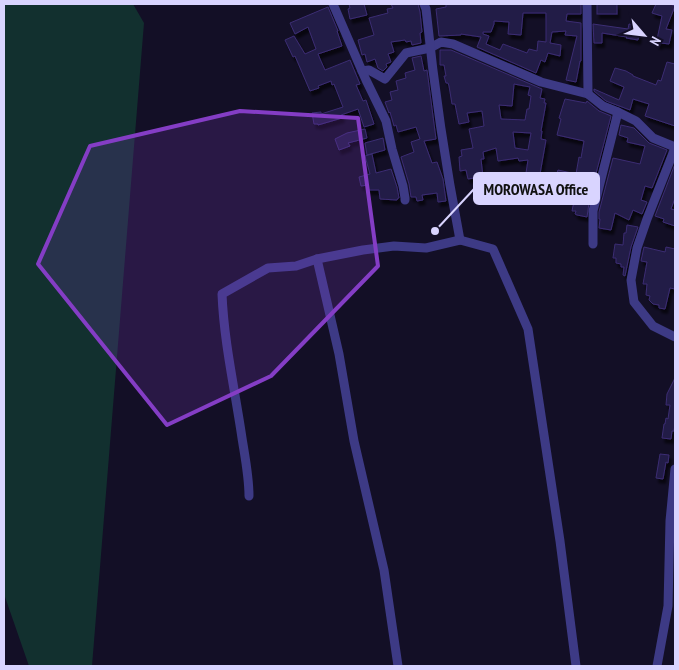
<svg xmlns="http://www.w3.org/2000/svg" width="679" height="670" font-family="'PT Sans Narrow',sans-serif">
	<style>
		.green { fill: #12302f }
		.building { fill: #241b47; stroke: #3b2d73; fill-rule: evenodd; filter: url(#shadow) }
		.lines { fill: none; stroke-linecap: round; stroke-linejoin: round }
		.minor { stroke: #3d3a85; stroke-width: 9 }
		.marked { fill: #843dc5; fill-opacity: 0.2; stroke: #843dc5; stroke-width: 4; stroke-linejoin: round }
		.leader { fill: none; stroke: #d9d4ff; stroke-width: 2 }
		.callout-dot { fill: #d9d4ff; stroke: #130f26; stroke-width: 2 }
		.callout { fill: #d9d4ff; stroke: #d9d4ff; stroke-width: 2 }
		.callout-label { font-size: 16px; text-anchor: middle; font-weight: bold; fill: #111 }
	</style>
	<defs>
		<filter id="shadow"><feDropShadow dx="2.5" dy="4.5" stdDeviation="1" flood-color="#0009"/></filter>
	</defs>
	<rect width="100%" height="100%" fill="#130f26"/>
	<!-- green -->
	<path class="green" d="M 4,4 L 133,4 L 144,23 L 92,666 L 29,666 L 4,594 Z"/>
	<!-- building -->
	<g class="building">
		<path d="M 349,4 L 364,4 L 367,15 L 350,19 L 348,9 L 350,8 Z"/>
		<path d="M 391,4 L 418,4 L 420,12 L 422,32 L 420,33 L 421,43 L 412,45 L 411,41 L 406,42 L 405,40 L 391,42 L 394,52 L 388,54 L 391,62 L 386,64 L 387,67 L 383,71 L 378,68 L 375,59 L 367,62 L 365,54 L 362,55 L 358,40 L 374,35 L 369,18 L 388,13 L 387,9 L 393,8 Z"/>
		<path d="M 446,4 L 581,4 L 581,14 L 567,14 L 566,21 L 581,23 L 581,61 L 580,61 L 576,82 L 566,80 L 577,36 L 565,35 L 566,31 L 552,32 L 550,43 L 561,45 L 560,56 L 548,53 L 545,62 L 541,60 L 536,73 L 477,47 L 481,37 L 461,34 L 461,35 L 439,36 L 436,9 L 446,7 ZM 523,13 L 546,13 L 546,42 L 538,41 L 537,51 L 529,49 L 527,53 L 503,44 L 500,50 L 486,44 L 489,36 L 483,34 L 483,32 L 491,32 L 494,24 L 494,21 L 509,22 L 508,34 L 521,35 Z"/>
		<rect x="597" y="4" width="20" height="10"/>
		<path d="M 656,4 L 670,4 L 675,6 L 666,29 L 672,30 L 669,44 L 661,43 L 660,45 L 656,44 L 662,16 L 652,13 Z"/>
		<path d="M 328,7 L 338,31 L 337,31 L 342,46 L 318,54 L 320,59 L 325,70 L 350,60 L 360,84 L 356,85 L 363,101 L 366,100 L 374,124 L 364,127 L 358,109 L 341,115 L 342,118 L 318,125 L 318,124 L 314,124 L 312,113 L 321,112 L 321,114 L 343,107 L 334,84 L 332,85 L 331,81 L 318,86 L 319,88 L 310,91 L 295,56 L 293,57 L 285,40 L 294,36 L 305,54 L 316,49 L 308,27 L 295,34 L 290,23 Z"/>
		<path d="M 593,24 L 628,29 L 629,24 L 640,26 L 638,40 L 626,38 L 627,37 L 602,33 L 602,43 L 594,43 Z"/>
		<path d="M 440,50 L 451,50 L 542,89 L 540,98 L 545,99 L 544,103 L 546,103 L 541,131 L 542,131 L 541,139 L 546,140 L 540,174 L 526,173 L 528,160 L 519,161 L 518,158 L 498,161 L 496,148 L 483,152 L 484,159 L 481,159 L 483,177 L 497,176 L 498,187 L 475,191 L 474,178 L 468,179 L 466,170 L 460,171 L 459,157 L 462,156 L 461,150 L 473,148 L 469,129 L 484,126 L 482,111 L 467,113 L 469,122 L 459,124 L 455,104 L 452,104 L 449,86 L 448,83 L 446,83 L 444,76 L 446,76 L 444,65 L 440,65 ZM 514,84 L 530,87 L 528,95 L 531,96 L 529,109 L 527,109 L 525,120 L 501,119 L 499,105 L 512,106 ZM 513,132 L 531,133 L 528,150 L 515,148 Z"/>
		<path d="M 421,56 L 424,71 L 427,70 L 436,139 L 424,141 L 432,163 L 437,162 L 443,179 L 446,201 L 438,202 L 437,193 L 422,195 L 423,200 L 417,201 L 416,197 L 411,197 L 409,184 L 401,157 L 414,152 L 411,142 L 420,139 L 416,127 L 398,132 L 396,125 L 394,126 L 390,112 L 389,113 L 385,102 L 392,100 L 390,92 L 398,90 L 396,81 L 406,78 L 405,73 L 415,70 L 412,58 Z"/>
		<path d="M 667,62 L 675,64 L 675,126 L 645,116 L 649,104 L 633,99 L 630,110 L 606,101 L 594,91 L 594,89 L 619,100 L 624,87 L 610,81 L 615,68 L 626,71 L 633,75 L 633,76 L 656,85 L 658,80 L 661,81 Z"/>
		<path d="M 565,99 L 586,103 L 587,101 L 599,111 L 611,116 L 593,185 L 572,181 L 571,186 L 567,185 L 564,194 L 551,190 L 554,177 L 556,177 L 558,170 L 576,174 L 579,157 L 581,158 L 584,141 L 557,135 L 561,119 L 559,118 Z"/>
		<path d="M 621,125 L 634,128 L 649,143 L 667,150 L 652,188 L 645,186 L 641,200 L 647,202 L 642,214 L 633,210 L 629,220 L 615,213 L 611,230 L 599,228 L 600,219 L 599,219 L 599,212 L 613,158 L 640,164 L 645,146 L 627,142 L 628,138 L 619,135 Z"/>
		<path d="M 365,129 L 367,138 L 348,143 L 350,146 L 339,150 L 335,139 L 347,133 Z"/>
		<path d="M 383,138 L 385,150 L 367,155 L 365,143 Z"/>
		<path d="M 372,154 L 376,173 L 391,169 L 397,187 L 399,198 L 398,198 L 397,200 L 380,199 L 379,190 L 368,190 L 368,185 L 361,186 L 359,177 L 370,174 L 365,156 Z"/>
		<path d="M 675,164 L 675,198 L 671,209 L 675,210 L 675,226 L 663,222 L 664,219 L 655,216 Z"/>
		<path d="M 574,201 L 589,203 L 587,217 L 577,215 L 575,214 L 576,211 L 572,211 Z"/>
		<path d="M 627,225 L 638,227 L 631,247 L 625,276 L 623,275 L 624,267 L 621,267 L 621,264 L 616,263 L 616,258 L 613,258 L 615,244 L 623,245 L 624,233 L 626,233 Z"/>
		<path d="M 644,247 L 665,252 L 666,247 L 675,249 L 675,289 L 670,288 L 665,309 L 659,308 L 659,305 L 653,304 L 649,300 L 650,296 L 646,295 L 647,284 L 643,284 L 647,262 L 641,261 Z"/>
		<path d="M 675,378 L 675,424 L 674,431 L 672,431 L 671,439 L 662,438 L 664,424 L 665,424 L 666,418 L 668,419 L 670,405 L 666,405 L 667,394 Z"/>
		<path d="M 660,454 L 669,455 L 668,463 L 666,462 L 663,479 L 656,478 Z"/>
	</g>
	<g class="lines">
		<!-- minor -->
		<g class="minor">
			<path d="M 333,4 L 362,71 L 369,70 L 385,79 L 406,53 L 430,48 L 441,42 L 453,44 L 541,82 L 588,94 L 603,106 L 618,112 L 636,121 L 653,138 L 675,147"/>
			<path d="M 587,4 L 588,94"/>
			<path d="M 362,71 L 366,80 L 386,121 L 392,149 L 403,186 L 405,198 L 405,200"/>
			<path d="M 675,148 L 647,219 L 637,248 L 631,280 L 634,302 L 653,326 L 675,337"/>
			<path d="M 460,240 L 493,249 L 528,329 L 560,541 L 576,666"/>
			<path d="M 593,244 L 593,211 L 618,112"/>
			<path d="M 317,259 L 339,354 L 354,441 L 384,570 L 398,666"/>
			<path d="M 249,496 C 249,477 245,457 242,438 C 235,390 224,343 222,294 L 268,268 L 296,266 L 317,259 L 363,250 L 394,246 L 426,248 L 460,240 C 445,163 434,87 426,9 L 424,4"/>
			<path d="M 657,666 L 668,606 L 670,521 L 675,469"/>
		</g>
	</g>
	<!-- marked area -->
	<path class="marked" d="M 240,111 L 358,118 L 378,266 L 271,376 L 167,425 L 38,264 L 90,146 Z"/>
	<!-- callouts -->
	<path class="leader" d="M435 231L474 189"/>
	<circle class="callout-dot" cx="435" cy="231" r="5"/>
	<rect class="callout" x="474" y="173" width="125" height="31" rx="5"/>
	<g class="callout-label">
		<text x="536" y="195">MOROWASA Office</text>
	</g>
	<!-- border -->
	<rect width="679" height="670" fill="none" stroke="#d9d4ff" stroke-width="10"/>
	<!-- north arrow -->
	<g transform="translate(644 35) rotate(118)" stroke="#130f26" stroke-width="4" paint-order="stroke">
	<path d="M0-4L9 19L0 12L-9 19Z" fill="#d9d4ff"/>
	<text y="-8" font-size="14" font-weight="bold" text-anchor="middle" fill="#d9d4ff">N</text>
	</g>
</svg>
